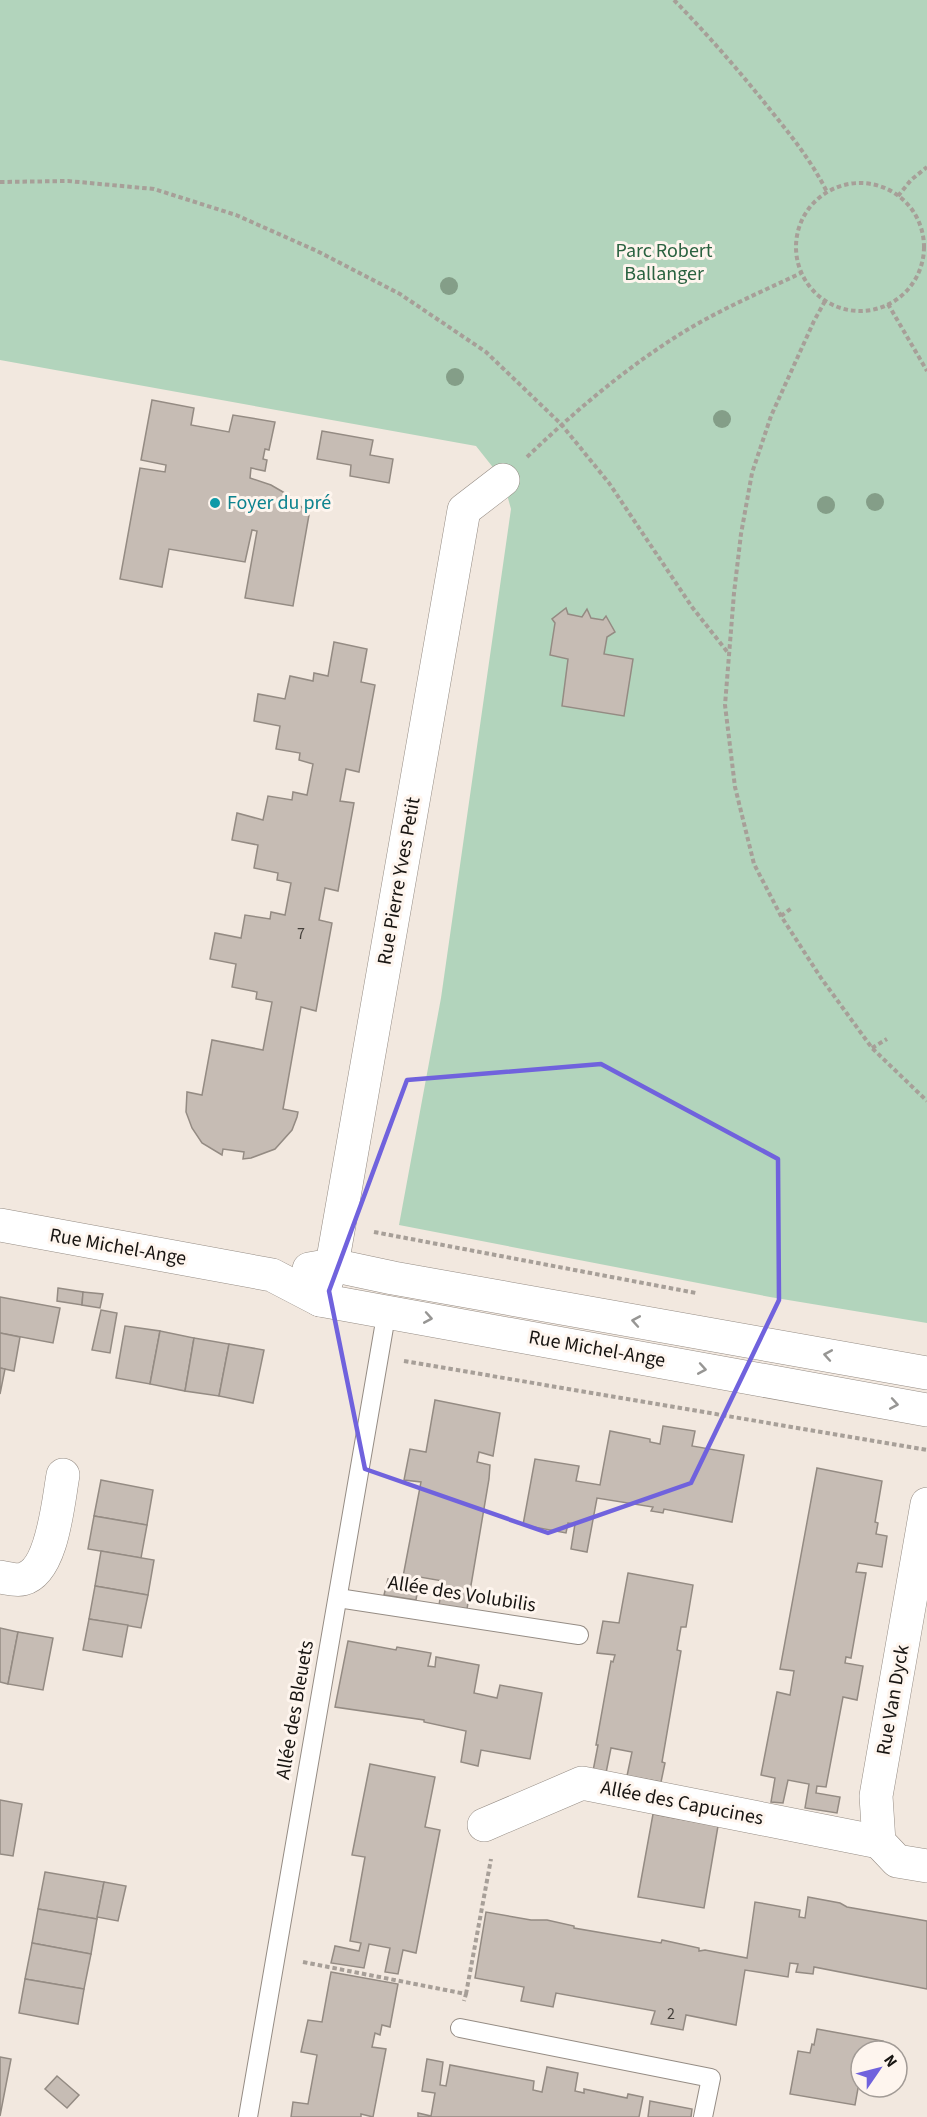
<svg xmlns="http://www.w3.org/2000/svg" width="927" height="2117" font-family="'Source Sans 3',sans-serif">
	<style>
		.green { fill: #b2d4bc }
		.building { fill: #c6bcb4; stroke: #948b83; stroke-width: 1.5 }
		.lines { fill: none; stroke-linecap: round; stroke-linejoin: round }
		.lane-casing { stroke: #958c84; stroke-width: 20 }
		.street-casing { stroke: #958c84; stroke-width: 34 }
		.path { stroke: #a79f98; stroke-width: 4; stroke-dasharray: 4.5 3; stroke-linecap: butt }
		.lane { stroke: #fff; stroke-width: 18 }
		.street { stroke: #fff; stroke-width: 33 }
		.tree { fill: #849e88 }
		.oneway { stroke: #979694 }
		.marked { fill: none; stroke: #7062dd; stroke-width: 4.5; stroke-linejoin: round }
		.culture-dot { fill: #0f9aa8; stroke: #fef5ee; stroke-width: 2 }
		.labels { text-anchor: middle; dominant-baseline: central; stroke-width: 6; stroke-linejoin: round; paint-order: stroke }
		.number-label { font-size: 16px; fill: #443f3a }
		.park-label { font-size: 20px; fill: #2a6240; stroke: #fef5ee }
		.culture-label { font-size: 20px; fill: #0d838f; stroke: #fef5ee; text-anchor: start }
		.street-label { font-size: 20px; fill: #181512; stroke: #fef5ee }
	</style>
	<rect width="100%" height="100%" fill="#f2e8df"/>
	<!-- green -->
	<path class="green" d="M 0,0 L 927,0 L 927,1323 L 770,1297 L 399,1225 L 441,998 L 511,509 L 503,480 L 476,446 L 0,360 Z"/>
	<!-- building -->
	<g class="building">
		<path d="M 152,400 L 194,408 L 191,425 L 229,432 L 233,415 L 275,422 L 269,450 L 265,449 L 263,459 L 267,460 L 265,471 L 251,468 L 250,478 L 271,485 L 283,492 L 295,500 L 309,515 L 293,606 L 245,598 L 257,531 L 252,530 L 245,562 L 169,549 L 162,587 L 120,579 L 140,468 L 165,472 L 166,465 L 141,460 Z"/>
		<path d="M 322,431 L 373,440 L 370,455 L 393,459 L 389,483 L 350,476 L 351,465 L 317,459 Z"/>
		<path d="M 566,608 L 568,614 L 582,617 L 587,609 L 591,618 L 603,620 L 606,616 L 615,632 L 607,637 L 604,654 L 633,659 L 624,716 L 562,706 L 568,659 L 550,655 L 555,623 L 552,619 Z"/>
		<path d="M 334,642 L 367,649 L 361,682 L 375,685 L 359,772 L 346,769 L 340,801 L 354,803 L 338,891 L 325,888 L 319,920 L 332,923 L 316,1011 L 301,1007 L 283,1109 L 298,1112 L 297,1117 L 292,1130 L 275,1149 L 251,1158 L 243,1159 L 244,1152 L 223,1149 L 222,1155 L 202,1143 L 192,1128 L 186,1112 L 187,1092 L 202,1095 L 212,1040 L 263,1050 L 272,1002 L 256,999 L 257,992 L 232,987 L 236,964 L 210,959 L 215,933 L 241,938 L 245,915 L 270,919 L 271,912 L 285,915 L 291,883 L 277,880 L 278,873 L 254,868 L 258,845 L 232,840 L 237,813 L 263,820 L 268,796 L 292,800 L 293,792 L 307,795 L 313,764 L 299,760 L 300,753 L 276,749 L 280,726 L 254,721 L 258,694 L 285,699 L 290,676 L 313,681 L 314,673 L 328,676 Z"/>
		<path d="M 58,1288 L 83,1292 L 82,1305 L 57,1301 Z"/>
		<path d="M 83,1292 L 103,1294 L 100,1308 L 82,1305 Z"/>
		<path d="M 0,1297 L 60,1308 L 53,1343 L 0,1333 Z"/>
		<path d="M 101,1310 L 117,1313 L 110,1353 L 92,1350 Z"/>
		<path d="M 125,1326 L 160,1331 L 150,1384 L 116,1378 Z"/>
		<path d="M 160,1331 L 194,1338 L 185,1391 L 150,1384 Z"/>
		<path d="M 0,1333 L 20,1337 L 14,1371 L 0,1368 Z"/>
		<path d="M 194,1338 L 229,1344 L 219,1396 L 185,1391 Z"/>
		<path d="M 229,1344 L 264,1350 L 253,1403 L 219,1396 Z"/>
		<path d="M 0,1368 L 5,1369 L 0,1394 Z"/>
		<path d="M 435,1400 L 500,1413 L 493,1456 L 479,1452 L 477,1462 L 490,1465 L 489,1479 L 467,1609 L 439,1605 L 443,1581 L 420,1577 L 416,1600 L 384,1595 L 388,1579 L 402,1582 L 421,1482 L 404,1480 L 410,1449 L 426,1452 Z"/>
		<path d="M 663,1426 L 695,1431 L 692,1446 L 744,1455 L 732,1522 L 664,1509 L 663,1513 L 651,1511 L 653,1507 L 597,1498 L 587,1552 L 571,1549 L 575,1524 L 568,1523 L 566,1533 L 523,1525 L 535,1459 L 579,1466 L 576,1481 L 600,1485 L 610,1431 L 650,1439 L 650,1442 L 660,1444 Z"/>
		<path d="M 817,1468 L 882,1481 L 875,1522 L 878,1523 L 876,1534 L 887,1536 L 882,1567 L 858,1563 L 856,1572 L 866,1573 L 851,1658 L 846,1657 L 845,1663 L 863,1666 L 857,1700 L 843,1697 L 826,1787 L 817,1786 L 816,1793 L 840,1797 L 837,1813 L 805,1808 L 809,1784 L 788,1780 L 783,1803 L 771,1802 L 775,1778 L 761,1775 L 777,1692 L 790,1695 L 794,1671 L 780,1669 Z"/>
		<path d="M 101,1480 L 153,1490 L 147,1525 L 94,1516 Z"/>
		<path d="M 94,1516 L 147,1525 L 141,1558 L 88,1549 Z"/>
		<path d="M 101,1551 L 154,1560 L 148,1595 L 95,1586 Z"/>
		<path d="M 628,1573 L 693,1585 L 686,1627 L 681,1627 L 677,1650 L 681,1651 L 662,1762 L 665,1763 L 661,1782 L 627,1776 L 632,1752 L 611,1748 L 606,1773 L 593,1771 L 598,1745 L 596,1745 L 611,1661 L 613,1662 L 615,1655 L 597,1653 L 603,1621 L 619,1623 Z"/>
		<path d="M 95,1586 L 148,1595 L 141,1628 L 89,1619 Z"/>
		<path d="M 89,1619 L 128,1625 L 122,1657 L 83,1650 Z"/>
		<path d="M 0,1628 L 18,1632 L 8,1684 L 0,1682 Z"/>
		<path d="M 18,1632 L 53,1638 L 43,1690 L 8,1684 Z"/>
		<path d="M 348,1641 L 396,1650 L 397,1647 L 431,1653 L 428,1666 L 435,1667 L 436,1657 L 479,1665 L 474,1693 L 497,1698 L 500,1685 L 542,1693 L 530,1759 L 481,1750 L 478,1766 L 461,1762 L 466,1731 L 424,1722 L 424,1720 L 335,1707 Z"/>
		<path d="M 370,1764 L 435,1777 L 425,1827 L 440,1830 L 416,1953 L 403,1950 L 398,1974 L 385,1972 L 390,1948 L 369,1944 L 364,1968 L 331,1963 L 335,1946 L 359,1951 L 361,1943 L 350,1941 L 365,1857 L 352,1855 Z"/>
		<path d="M 0,1800 L 22,1804 L 13,1856 L 0,1854 Z"/>
		<path d="M 653,1814 L 718,1826 L 704,1908 L 638,1897 Z"/>
		<path d="M 45,1872 L 104,1882 L 97,1919 L 38,1909 Z"/>
		<path d="M 104,1882 L 126,1886 L 118,1921 L 97,1917 Z"/>
		<path d="M 808,1897 L 840,1903 L 847,1907 L 927,1921 L 927,1989 L 814,1967 L 813,1974 L 796,1972 L 798,1964 L 790,1963 L 788,1977 L 745,1970 L 736,2025 L 686,2015 L 683,2030 L 651,2024 L 655,2011 L 556,1993 L 553,2007 L 521,2001 L 524,1987 L 475,1978 L 486,1912 L 531,1920 L 547,1920 L 574,1926 L 574,1928 L 661,1943 L 662,1940 L 699,1948 L 699,1951 L 705,1950 L 747,1958 L 755,1902 L 800,1910 L 799,1917 L 805,1918 Z"/>
		<path d="M 38,1909 L 97,1919 L 91,1954 L 32,1943 Z"/>
		<path d="M 32,1943 L 91,1954 L 84,1989 L 25,1979 Z"/>
		<path d="M 331,1972 L 398,1984 L 390,2027 L 382,2025 L 380,2035 L 375,2033 L 372,2047 L 386,2049 L 373,2117 L 361,2114 L 361,2117 L 291,2117 L 293,2102 L 308,2104 L 317,2055 L 301,2052 L 308,2020 L 322,2022 Z"/>
		<path d="M 25,1979 L 84,1989 L 78,2024 L 19,2013 Z"/>
		<path d="M 817,2029 L 883,2041 L 881,2051 L 861,2051 L 861,2072 L 855,2105 L 790,2094 L 798,2051 L 810,2053 L 812,2044 L 814,2045 Z"/>
		<path d="M 0,2057 L 11,2059 L 0,2116 Z"/>
		<path d="M 427,2059 L 443,2062 L 440,2085 L 446,2086 L 450,2065 L 534,2081 L 533,2090 L 542,2092 L 547,2067 L 578,2073 L 575,2091 L 584,2093 L 584,2089 L 627,2098 L 628,2094 L 643,2097 L 639,2117 L 418,2117 L 418,2113 L 431,2116 L 435,2093 L 422,2091 Z"/>
		<path d="M 57,2076 L 79,2095 L 67,2108 L 45,2089 Z"/>
		<path d="M 650,2101 L 692,2109 L 691,2117 L 648,2117 Z"/>
	</g>
	<g class="lines">
		<defs>
			<g id="lane">
				<path d="M 338,1598 L 579,1635"/>
				<path d="M 460,2028 L 711,2078 L 703,2117"/>
				<path d="M 248,2117 L 387,1310"/>
			</g>
			<g id="street">
				<path d="M 0,1225 L 272,1275 L 320,1300 L 927,1410"/>
				<path d="M 309,1269 L 332,1265 L 393,1278 L 927,1373"/>
				<path d="M 320,1300 L 332,1265 L 464,510 L 503,480"/>
				<path d="M 927,1504 L 876,1796 L 879,1842 L 897,1861 L 927,1866"/>
				<path d="M 0,1577 C 7,1578 16,1581 23,1579 C 53,1571 58,1502 63,1475"/>
				<path d="M 484,1825 L 582,1783 L 879,1842"/>
			</g>
		</defs>
		<!-- lane casing -->
		<use href="#lane" class="lane-casing"/>
		<!-- street casing -->
		<use href="#street" class="street-casing"/>
		<!-- path -->
		<g class="path">
			<path d="M 674,0 C 709,36 741,73 772,112 C 793,138 812,162 827,192"/>
			<path d="M 0,182 L 68,181 L 154,189 L 236,215 L 317,251 L 400,294 L 486,352 L 561,424 L 609,483 L 692,607 L 729,654"/>
			<circle cx="860" cy="247" r="64"/>
			<path d="M 898,196 L 911,180 L 927,167"/>
			<path d="M 825,301 L 814,321 L 771,416 L 752,473 L 741,534 L 734,593 L 725,705 L 735,787 L 754,864 L 781,916 L 821,978 L 872,1048 L 927,1101"/>
			<path d="M 888,304 L 927,371"/>
			<path d="M 527,457 C 573,413 621,372 674,338 C 714,312 759,293 801,273"/>
			<path d="M 781,916 L 793,907"/>
			<path d="M 872,1048 L 887,1039"/>
			<path d="M 374,1232 L 696,1293"/>
			<path d="M 404,1361 L 927,1450"/>
			<path d="M 303,1962 L 466,1994 L 464,2001"/>
			<path d="M 466,1994 L 491,1859"/>
		</g>
		<!-- lane -->
		<use href="#lane" class="lane"/>
		<!-- street -->
		<use href="#street" class="street"/>
	</g>
	<!-- trees -->
	<g class="tree">
		<circle cx="449" cy="286" r="9"/>
		<circle cx="455" cy="377" r="9"/>
		<circle cx="722" cy="419" r="9"/>
		<circle cx="875" cy="502" r="9"/>
		<circle cx="826" cy="505" r="9"/>
	</g>
	<!-- one-way arrows -->
	<defs><path id="oneway-chevron" d="M-2-3.5L2.5 0L-2 3.5" fill="none" stroke-width="1.6" stroke-linecap="round" stroke-linejoin="round" transform="scale(1.5)"/></defs>
	<g class="oneway">
		<use href="#oneway-chevron" transform="translate(428 1318) rotate(10)"/>
		<use href="#oneway-chevron" transform="translate(636 1321) rotate(-170)"/>
		<use href="#oneway-chevron" transform="translate(828 1355) rotate(-170)"/>
		<use href="#oneway-chevron" transform="translate(702 1369) rotate(10)"/>
		<use href="#oneway-chevron" transform="translate(894 1404) rotate(10)"/>
	</g>
	<!-- marked area -->
	<path class="marked" d="M 601,1064 L 778,1159 L 779,1300 L 691,1483 L 548,1533 L 365,1469 L 329,1291 L 407,1080 Z"/>
	<!-- markers -->
	<circle class="culture-dot" cx="215" cy="503" r="6"/>
	<g class="labels">
		<!-- number labels -->
		<g class="number-label">
			<text x="301" y="934">7</text>
			<text x="671" y="2014">2</text>
		</g>
		<!-- park labels -->
		<g class="park-label">
			<text x="664" y="251">Parc Robert<tspan x="664" dy="23">Ballanger</tspan></text>
		</g>
		<!-- culture labels -->
		<g class="culture-label">
			<text x="227" y="503">Foyer du pré</text>
		</g>
		<!-- street labels -->
		<g class="street-label">
			<text transform="translate(399 881) rotate(-80)">Rue Pierre Yves Petit</text>
			<text transform="translate(118 1247) rotate(10)">Rue Michel-Ange</text>
			<text transform="translate(597 1349) rotate(10)">Rue Michel-Ange</text>
			<text transform="translate(462 1594) rotate(9)">Allée des Volubilis</text>
			<text transform="translate(893 1700) rotate(-80)">Rue Van Dyck</text>
			<text transform="translate(295 1710) rotate(-80)">Allée des Bleuets</text>
			<text transform="translate(682 1803) rotate(11)">Allée des Capucines</text>
		</g>
	</g>
	<!-- north arrow -->
	<g transform="translate(879 2069) rotate(55)"><circle r="28" fill="#fef5ee" stroke="#a29b96" stroke-width="1.5"/>
	<path d="M0-4.5L10 22L0 15L-10 22Z" fill="#7062dd"/>
	<text y="-9" font-size="16" font-weight="bold" text-anchor="middle" fill="#181512">N</text>
	</g>
</svg>
